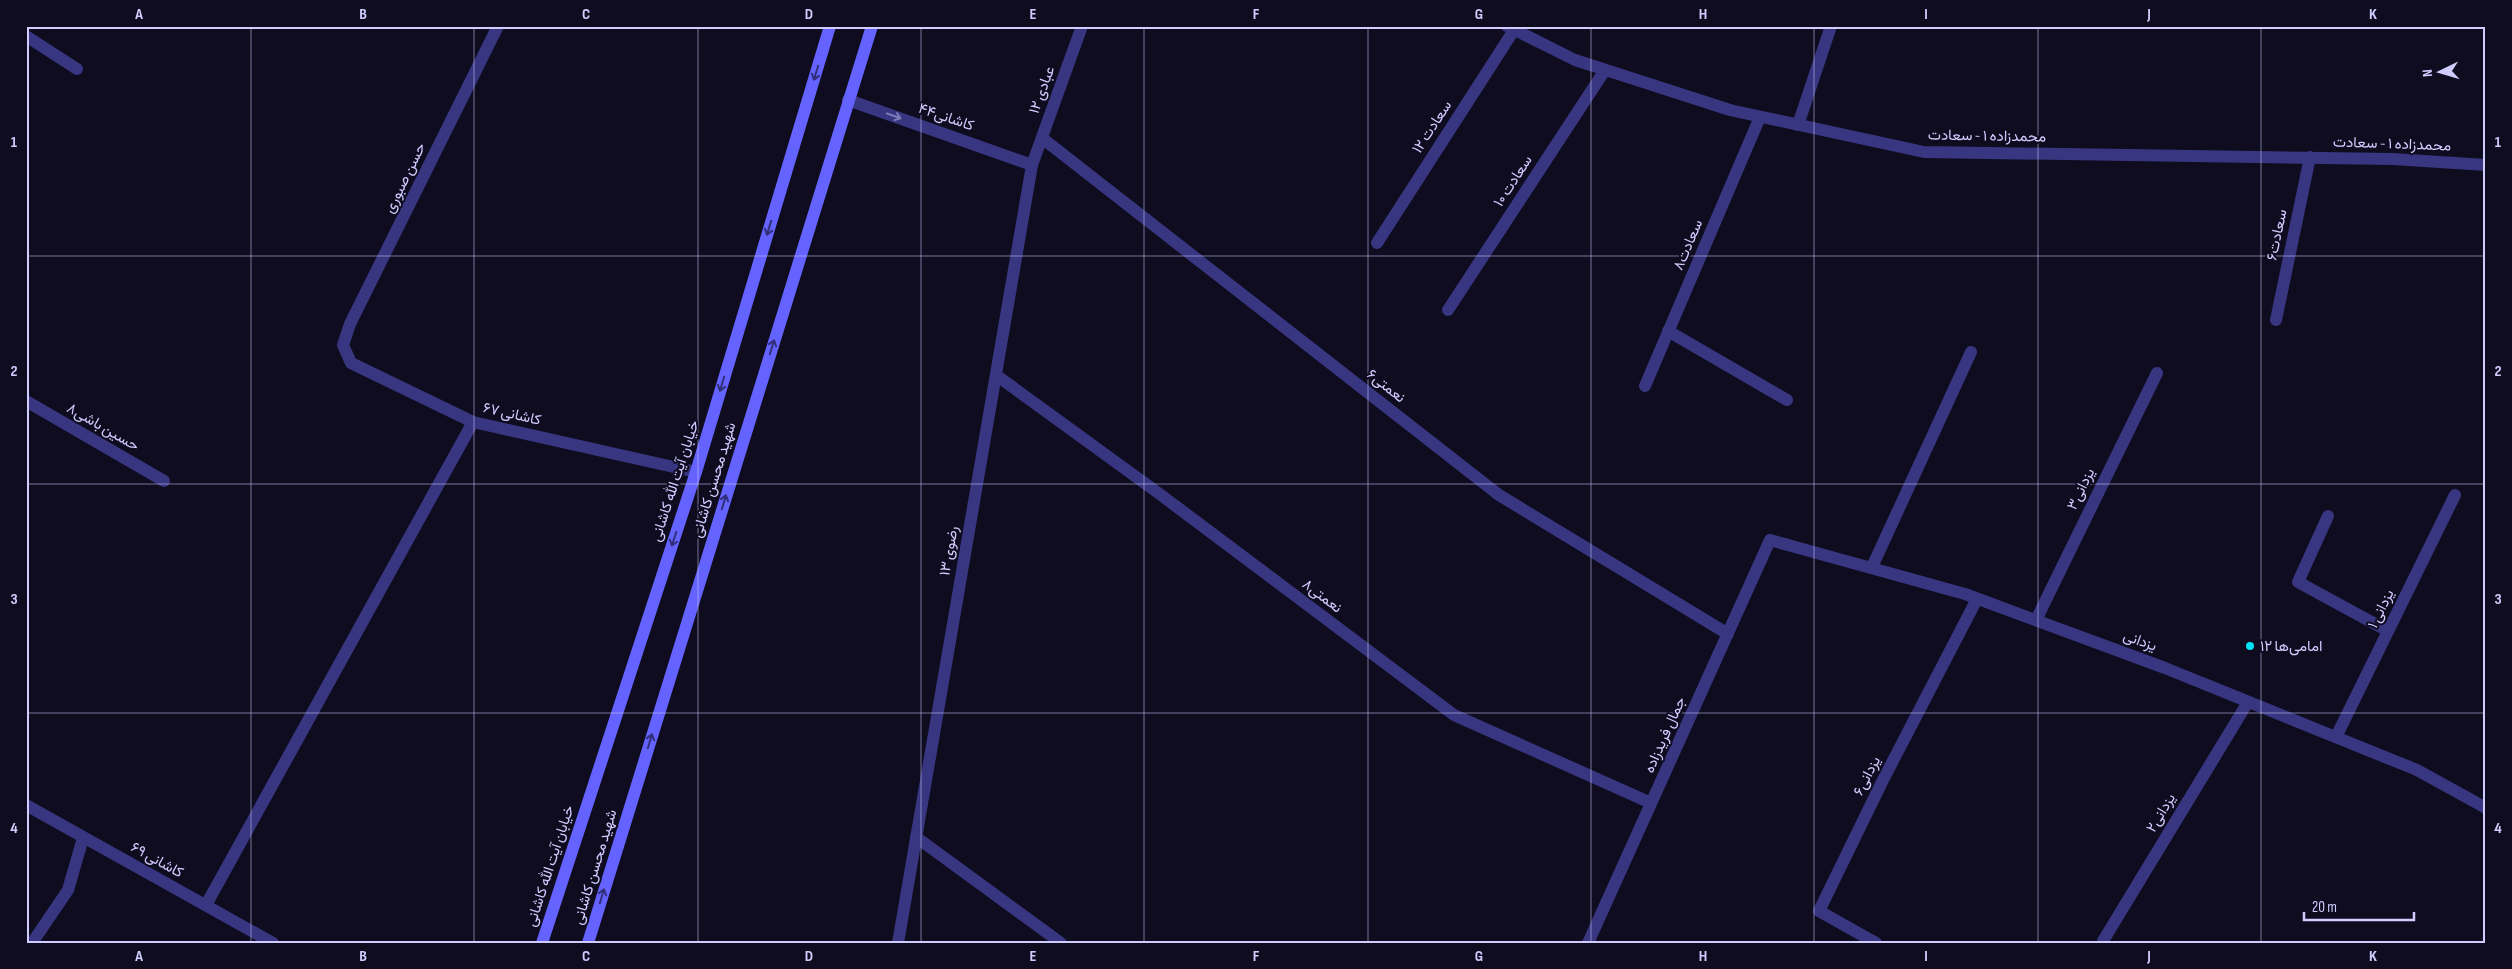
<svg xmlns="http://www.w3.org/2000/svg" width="2512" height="969" font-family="'Sofia Sans Condensed',Vazirmatn,sans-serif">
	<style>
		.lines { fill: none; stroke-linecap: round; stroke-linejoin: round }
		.service { stroke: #383680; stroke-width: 12 }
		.minor { stroke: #383680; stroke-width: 12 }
		.secondary { stroke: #6463ff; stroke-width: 12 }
		.oneway { stroke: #312f79 }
		.oneway2 { stroke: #7d7ab9 }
		.grid { fill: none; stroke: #d1ccff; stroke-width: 1; stroke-opacity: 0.55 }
		.poi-dot { fill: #00e2f7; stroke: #0f0c20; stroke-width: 2 }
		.labels { text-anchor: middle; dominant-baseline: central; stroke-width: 4; stroke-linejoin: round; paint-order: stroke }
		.street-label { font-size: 15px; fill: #d1ccff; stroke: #0f0c20 }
		.poi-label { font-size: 15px; fill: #d1ccff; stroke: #0f0c20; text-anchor: start }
		.neatline { fill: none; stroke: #d1ccff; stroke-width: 2 }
		.grid-label { font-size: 16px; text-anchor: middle; font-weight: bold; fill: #d1ccff }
	</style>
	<rect width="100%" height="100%" fill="#0f0c20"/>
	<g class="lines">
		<!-- service -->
		<g class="service">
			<path d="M 1798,125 L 1831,26"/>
			<path d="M 1377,243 L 1514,30"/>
			<path d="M 1448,310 L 1605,70"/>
			<path d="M 1668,331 L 1787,400"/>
			<path d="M 1645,386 L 1760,117"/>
			<path d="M 2328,516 L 2298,582 L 2388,631"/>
		</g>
		<!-- minor -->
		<g class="minor">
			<path d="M 498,26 L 350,324 L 343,345 L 351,363 L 473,422 L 696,472"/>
			<path d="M 1507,26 L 1575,60 L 1730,110 L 1924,152 L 2393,159 L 2486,165"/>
			<path d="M 26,36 L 77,69"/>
			<path d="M 848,100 L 1032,165"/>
			<path d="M 1042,138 L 1499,495 L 1728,634"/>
			<path d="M 2276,320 L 2310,157"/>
			<path d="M 996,375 L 1161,495 L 1454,715 L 1651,803"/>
			<path d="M 26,401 L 164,481"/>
			<path d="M 1872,567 L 1971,352"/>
			<path d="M 2036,620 L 2157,373"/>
			<path d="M 2336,737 L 2455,495"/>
			<path d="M 26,805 L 273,943"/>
			<path d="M 916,837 L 1061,943"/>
			<path d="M 206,905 L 473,422"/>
			<path d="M 2103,941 L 2248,702"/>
			<path d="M 32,943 L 68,890 L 83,838"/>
			<path d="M 898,943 L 1032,165 L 1082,26"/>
			<path d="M 1588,943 L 1770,540 L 1965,594 L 2165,668 L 2417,770 L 2486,808"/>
			<path d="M 1876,943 L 1819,911 L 1883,780 L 1977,599"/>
		</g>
		<!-- secondary -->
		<g class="secondary">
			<path d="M 542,943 L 696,472 L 830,26"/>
			<path d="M 588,943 L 872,26"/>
		</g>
	</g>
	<!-- one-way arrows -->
	<defs><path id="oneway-shaft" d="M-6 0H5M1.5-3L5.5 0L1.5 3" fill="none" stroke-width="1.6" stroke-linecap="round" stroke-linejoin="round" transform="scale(1.25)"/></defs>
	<g class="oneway">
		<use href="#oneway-shaft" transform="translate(816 73) rotate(107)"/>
		<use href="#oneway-shaft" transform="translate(769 228) rotate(107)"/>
		<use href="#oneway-shaft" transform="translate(772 347) rotate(-73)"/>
		<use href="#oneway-shaft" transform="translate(722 384) rotate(107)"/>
		<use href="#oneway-shaft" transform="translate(724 502) rotate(-73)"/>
		<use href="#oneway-shaft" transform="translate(674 539) rotate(108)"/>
		<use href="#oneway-shaft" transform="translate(650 741) rotate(-73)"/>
		<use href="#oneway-shaft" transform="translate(602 896) rotate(-73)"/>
	</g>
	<use class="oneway2" href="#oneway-shaft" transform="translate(894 116) rotate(19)"/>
	<!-- grid -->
	<path class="grid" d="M 251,26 L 251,943M 474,26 L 474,943M 698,26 L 698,943M 921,26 L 921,943M 1144,26 L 1144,943M 1368,26 L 1368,943M 1591,26 L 1591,943M 1814,26 L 1814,943M 2038,26 L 2038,943M 2261,26 L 2261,943M 26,256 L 2486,256M 26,484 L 2486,484M 26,713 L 2486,713"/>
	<!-- markers -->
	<circle class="poi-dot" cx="2250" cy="646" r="5"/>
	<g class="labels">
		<!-- street labels -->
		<g class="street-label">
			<text transform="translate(1042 90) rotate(-70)">عبادی ۱۲</text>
			<text transform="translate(946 117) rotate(19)">کاشانی۴۴</text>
			<text transform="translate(1432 127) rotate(-57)">سعادت ۱۲</text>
			<text transform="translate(1987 136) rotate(1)">محمدزاده ۱ - سعادت</text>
			<text transform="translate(2392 144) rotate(2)">محمدزاده ۱ - سعادت</text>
			<text transform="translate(405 178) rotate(-64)">حسن صبوری</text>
			<text transform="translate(1513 181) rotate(-57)">سعادت ۱۰</text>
			<text transform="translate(2277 235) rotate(-78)">سعادت۶</text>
			<text transform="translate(1688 245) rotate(-67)">سعادت۸</text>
			<text transform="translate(1386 386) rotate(38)">نعمتی۶</text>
			<text transform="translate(512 414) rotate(13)">کاشانی ۶۷</text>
			<text transform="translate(103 427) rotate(30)">حسین باشی۸</text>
			<text transform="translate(714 480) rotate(-73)">شهید محسن کاشانی</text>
			<text transform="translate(675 481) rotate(-72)">خیابان آیت الله کاشانی</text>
			<text transform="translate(2081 489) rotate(-64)">یزدانی۳</text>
			<text transform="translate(949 551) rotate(-80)">رضوی ۱۳</text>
			<text transform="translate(1322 596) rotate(37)">نعمتی۸</text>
			<text transform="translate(2381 609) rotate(-64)">یزدانی ۱</text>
			<text transform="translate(2140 641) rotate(20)">یزدانی</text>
			<text transform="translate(1665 735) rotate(-66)">جمال فریدزاده</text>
			<text transform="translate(1867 776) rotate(-63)">یزدانی۶</text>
			<text transform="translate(2161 813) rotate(-59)">یزدانی۲</text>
			<text transform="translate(157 860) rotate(29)">کاشانی ۶۹</text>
			<text transform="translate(550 866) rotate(-72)">خیابان آیت الله کاشانی</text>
			<text transform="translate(595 867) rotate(-73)">شهید محسن کاشانی</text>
		</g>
		<!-- poi labels -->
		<g class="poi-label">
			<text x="2260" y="646">۱۲ امامی‌ها</text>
		</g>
	</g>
	<!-- border -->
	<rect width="2512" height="969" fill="none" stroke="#0f0c20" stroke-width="55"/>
	<!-- north arrow -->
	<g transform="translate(2440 72) rotate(265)" stroke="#0f0c20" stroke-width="4" paint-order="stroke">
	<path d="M0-4L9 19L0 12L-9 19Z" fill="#d1ccff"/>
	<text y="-8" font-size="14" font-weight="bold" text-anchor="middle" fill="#d1ccff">N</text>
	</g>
	<!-- scale -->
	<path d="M2304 912v8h110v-8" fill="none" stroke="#d1ccff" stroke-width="2.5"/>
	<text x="2312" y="912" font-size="15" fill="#d1ccff" stroke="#0f0c20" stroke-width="4" paint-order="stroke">20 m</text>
	<rect x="28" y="28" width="2456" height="914" class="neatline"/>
	<g class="grid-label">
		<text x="139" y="19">A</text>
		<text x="363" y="19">B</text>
		<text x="586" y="19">C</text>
		<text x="809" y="19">D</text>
		<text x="1033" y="19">E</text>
		<text x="1256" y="19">F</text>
		<text x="1479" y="19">G</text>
		<text x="1703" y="19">H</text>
		<text x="1926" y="19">I</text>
		<text x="2149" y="19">J</text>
		<text x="2373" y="19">K</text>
		<text x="14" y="147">1</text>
		<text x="2498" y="147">1</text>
		<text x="14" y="376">2</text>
		<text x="2498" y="376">2</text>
		<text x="14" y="604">3</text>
		<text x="2498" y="604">3</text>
		<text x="14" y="833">4</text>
		<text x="2498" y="833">4</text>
		<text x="139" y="961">A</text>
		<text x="363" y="961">B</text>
		<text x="586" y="961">C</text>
		<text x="809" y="961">D</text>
		<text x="1033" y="961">E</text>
		<text x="1256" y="961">F</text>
		<text x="1479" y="961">G</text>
		<text x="1703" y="961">H</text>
		<text x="1926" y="961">I</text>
		<text x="2149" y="961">J</text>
		<text x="2373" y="961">K</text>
	</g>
</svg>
